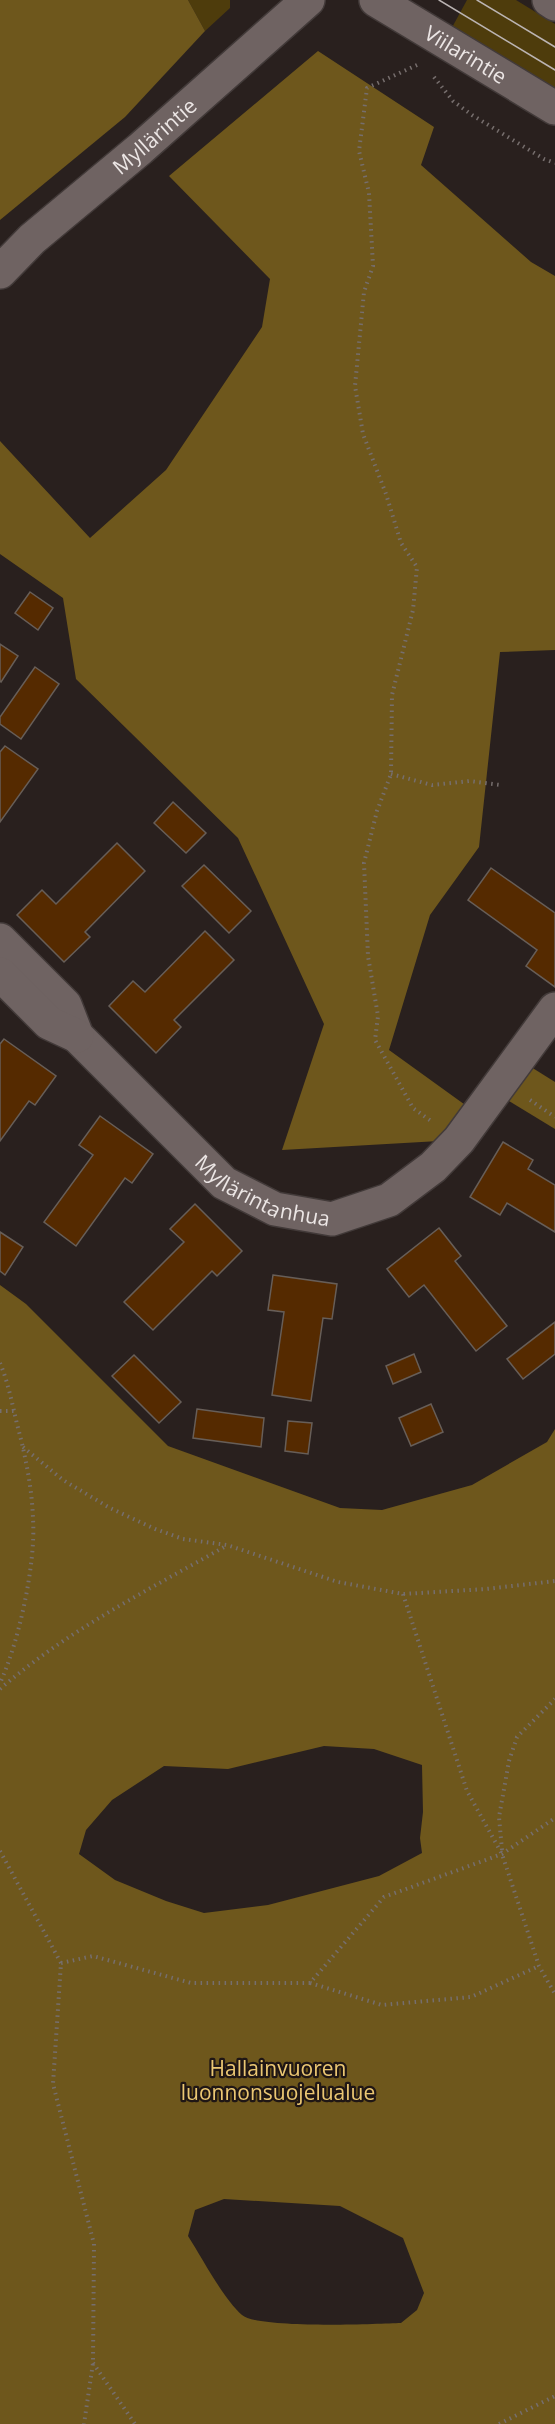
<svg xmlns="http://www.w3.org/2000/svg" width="555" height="2424" font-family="'Open Sans',sans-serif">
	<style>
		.green { fill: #4e3c0c }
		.forest { fill: #6e571c; fill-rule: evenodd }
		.building { fill: #552a00; stroke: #675e58; stroke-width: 1.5 }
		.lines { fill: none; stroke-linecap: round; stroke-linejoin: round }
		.street-casing { stroke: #423a39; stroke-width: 36 }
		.secondary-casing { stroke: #423a39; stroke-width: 36 }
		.path { stroke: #766e6d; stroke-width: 4; stroke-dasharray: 1.5 4.5; stroke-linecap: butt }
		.street { stroke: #6f6362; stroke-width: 33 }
		.secondary { stroke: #6f6362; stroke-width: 33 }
		.tram { stroke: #bbb4b3; stroke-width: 1.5 }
		.labels { text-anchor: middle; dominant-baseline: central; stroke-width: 4.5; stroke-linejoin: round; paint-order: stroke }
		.street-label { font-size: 21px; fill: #ece6e5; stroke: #1f1615 }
		.park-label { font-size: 21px; fill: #ebc773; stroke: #1f1615 }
	</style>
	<rect width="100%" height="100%" fill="#29201e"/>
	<!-- green -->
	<g class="green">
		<path d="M 188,0 L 230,0 L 230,8 L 205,31 Z"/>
		<path d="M 467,0 L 516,0 L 555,24 L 555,98 L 449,33 Z"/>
	</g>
	<!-- forest -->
	<g class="forest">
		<path d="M 0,0 L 188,0 L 205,31 L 125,117 L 0,220 Z"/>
		<path d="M 318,51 L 434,127 L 421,165 L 531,262 L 555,276 L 555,650 L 500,652 L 479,847 L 430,915 L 389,1050 L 468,1107 L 439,1141 L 282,1150 L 324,1024 L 238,838 L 76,679 L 63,598 L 0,554 L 0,441 L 90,538 L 166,470 L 262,327 L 270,279 L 169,176 Z"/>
		<path d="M 531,1067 L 555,1082 L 555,1129 L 509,1101 Z"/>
		<path d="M 0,1285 L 26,1304 L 168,1446 L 340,1508 L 382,1510 L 472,1485 L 547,1442 L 555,1429 L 555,2424 L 0,2424 ZM 324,1746 L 374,1749 L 422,1765 L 423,1812 L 420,1838 L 422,1853 L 379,1876 L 268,1905 L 204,1913 L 166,1901 L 115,1880 L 79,1854 L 86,1830 L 112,1800 L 164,1766 L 228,1769 ZM 224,2199 L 340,2206 L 403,2238 L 424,2293 L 417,2310 L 401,2323 C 375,2324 258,2329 242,2315 C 222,2297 203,2259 188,2236 L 195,2210 Z"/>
	</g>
	<!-- building -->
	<g class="building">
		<path d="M 30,592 L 53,608 L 38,630 L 15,613 Z"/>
		<path d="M 0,644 L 18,656 L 1,682 L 0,681 Z"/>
		<path d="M 35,667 L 59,684 L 21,739 L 0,724 L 0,717 Z"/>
		<path d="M 5,746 L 38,769 L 0,822 L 0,752 Z"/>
		<path d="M 173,802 L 206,833 L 186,853 L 154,823 Z"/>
		<path d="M 117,843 L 145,871 L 85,932 L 90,937 L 64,962 L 17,915 L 42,890 L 56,904 Z"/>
		<path d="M 204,865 L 251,911 L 229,933 L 182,886 Z"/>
		<path d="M 491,868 L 555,913 L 555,987 L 526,966 L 537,950 L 468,900 Z"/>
		<path d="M 205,931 L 234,960 L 174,1020 L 181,1027 L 156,1053 L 109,1006 L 133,981 L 145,992 Z"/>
		<path d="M 4,1039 L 56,1076 L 35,1105 L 29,1101 L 0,1141 L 0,1044 Z"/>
		<path d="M 100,1116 L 153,1154 L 132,1183 L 125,1178 L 76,1246 L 44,1222 L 93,1155 L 79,1145 Z"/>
		<path d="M 503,1142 L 533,1160 L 528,1169 L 555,1185 L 555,1232 L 507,1203 L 500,1215 L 470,1197 Z"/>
		<path d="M 195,1204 L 242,1251 L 217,1276 L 212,1271 L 153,1330 L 124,1302 L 184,1242 L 170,1229 Z"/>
		<path d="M 439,1228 L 461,1256 L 455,1261 L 507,1326 L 476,1351 L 424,1285 L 409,1297 L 387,1269 Z"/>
		<path d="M 0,1232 L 23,1247 L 5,1275 L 0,1271 Z"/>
		<path d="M 273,1275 L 337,1284 L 332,1319 L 323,1318 L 311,1401 L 272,1395 L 284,1312 L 268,1310 Z"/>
		<path d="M 555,1322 L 555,1354 L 523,1379 L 507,1359 Z"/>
		<path d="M 414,1354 L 421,1372 L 393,1384 L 386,1366 Z"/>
		<path d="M 134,1355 L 181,1402 L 159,1423 L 112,1376 Z"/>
		<path d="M 431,1404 L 443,1432 L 411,1446 L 399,1418 Z"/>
		<path d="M 197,1409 L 264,1418 L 261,1447 L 193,1438 Z"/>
		<path d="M 288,1421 L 312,1423 L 308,1454 L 285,1451 Z"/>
	</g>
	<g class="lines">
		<defs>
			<g id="street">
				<path id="s1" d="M 0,940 L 65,1005 L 77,1036 L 224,1183 L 275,1209 L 332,1219 L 389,1200 L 433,1167 L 459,1140 L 555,1009"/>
				<path d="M 0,974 L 49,1023 L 77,1036"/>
			</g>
			<g id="secondary">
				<path id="s2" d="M 376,0 L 555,108"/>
				<path d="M 549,0 L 555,4"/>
				<path id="s3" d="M 0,272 L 32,239 L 140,149 L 308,0"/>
			</g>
		</defs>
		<!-- street casing -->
		<use href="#street" class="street-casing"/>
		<!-- secondary casing -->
		<use href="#secondary" class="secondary-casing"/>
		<!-- path -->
		<g class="path">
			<path d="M 417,65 L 367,88 L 359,151 L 369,193 L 373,266 L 364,292 L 355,386 L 363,434 L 386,494 L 401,543 L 417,567 L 413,610 L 392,695 L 391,774 L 377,811 L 364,863 L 368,956 L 378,1016 L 375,1040 L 413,1108 L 431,1121"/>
			<path d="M 434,77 L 453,101 L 472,115 L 544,159 L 555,163"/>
			<path d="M 391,774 L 432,785 L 470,781 L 500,785"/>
			<path d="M 530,1100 L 555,1117"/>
			<path d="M 0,1363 C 8,1382 12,1403 17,1424 C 25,1454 32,1487 33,1519 C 36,1563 19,1642 0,1683"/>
			<path d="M 0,1411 L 14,1411"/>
			<path d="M 23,1447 L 63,1480 L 110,1508 L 155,1529 L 183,1539 L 227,1545 L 338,1582 L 403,1594 L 486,1589 L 555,1581"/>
			<path d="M 403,1594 L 467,1791 L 502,1854 L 539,1966 L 555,1994"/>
			<path d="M 0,1689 C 68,1630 148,1590 226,1546"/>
			<path d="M 502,1850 L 499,1817 L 509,1761 L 517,1737 L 555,1699"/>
			<path d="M 0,1851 L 61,1963 L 53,2084 L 94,2244 L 93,2363 L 84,2424"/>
			<path d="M 61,1963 L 93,1956 L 191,1983 L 310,1983 L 384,1897 L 502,1854 L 555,1818"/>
			<path d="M 310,1983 L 382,2005 L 471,1997 L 539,1966"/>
			<path d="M 93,2363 L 135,2424"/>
			<path d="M 499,2424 L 555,2396"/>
		</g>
		<!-- street -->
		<use href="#street" class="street"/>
		<!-- secondary -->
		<use href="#secondary" class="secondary"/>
		<!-- tram -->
		<g class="tram">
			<path d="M 439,0 L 555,70"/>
			<path d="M 477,0 L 555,47"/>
		</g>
	</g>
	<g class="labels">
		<!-- street labels -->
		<g class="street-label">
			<text stroke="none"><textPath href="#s2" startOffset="105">Viilarintie</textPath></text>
			<text stroke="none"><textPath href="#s3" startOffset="206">Myllärintie</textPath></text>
			<text stroke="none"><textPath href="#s1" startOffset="372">Myllärintanhua</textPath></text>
		</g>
		<!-- park labels -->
		<g class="park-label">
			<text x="278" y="2068">Hallainvuoren<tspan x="278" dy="24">luonnonsuojelualue</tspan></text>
		</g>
	</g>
</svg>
